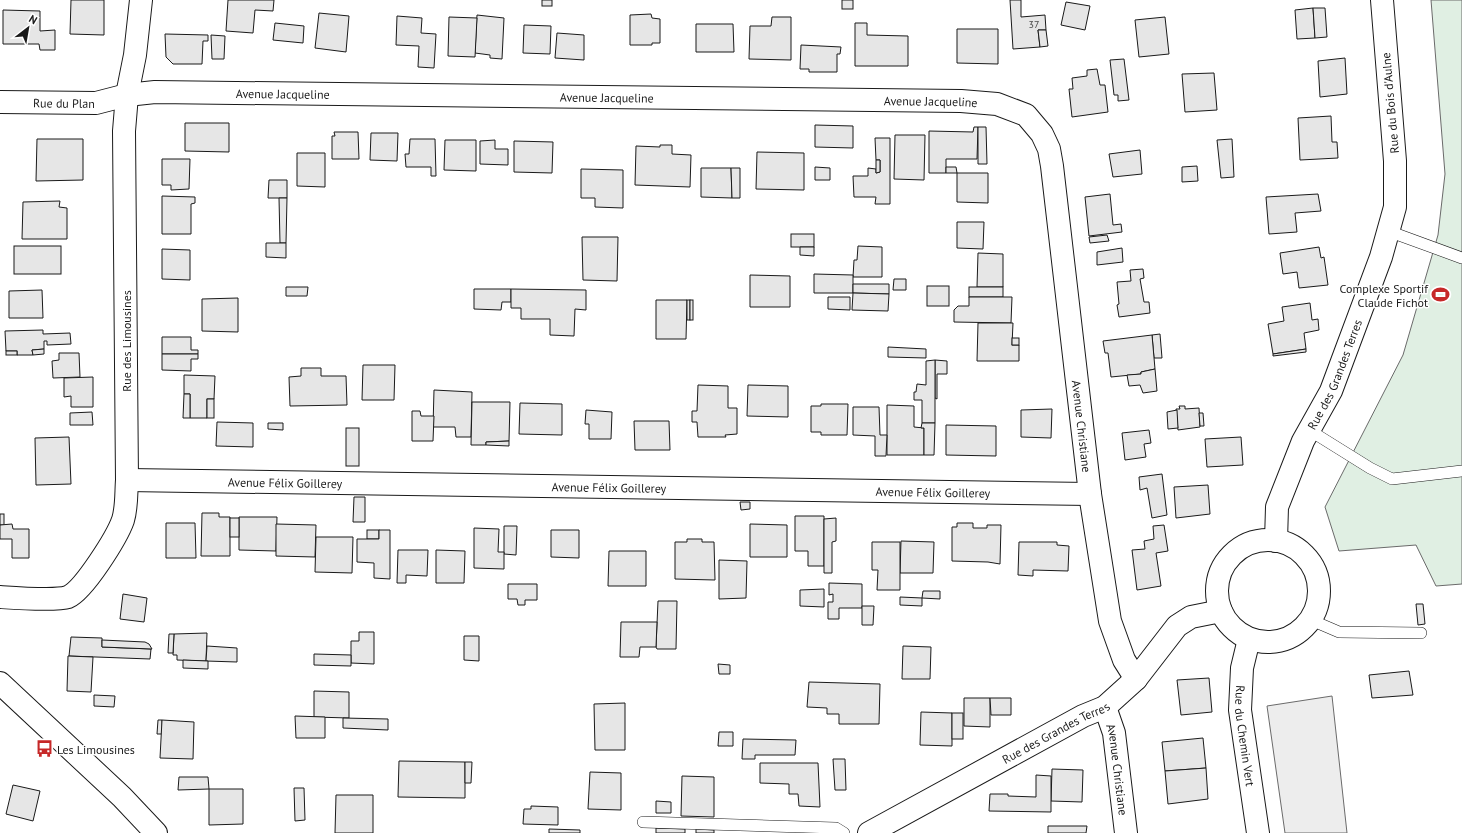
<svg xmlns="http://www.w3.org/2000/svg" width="1462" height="833" font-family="'PT Sans',sans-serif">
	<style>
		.green { fill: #e0efe3; stroke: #6a6a6a }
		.parking { fill: #ededed; stroke: #6a6a6a }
		.building { fill: #e6e6e6; stroke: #1a1a1a }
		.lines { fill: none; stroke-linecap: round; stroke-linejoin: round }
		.service-casing { stroke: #1a1a1a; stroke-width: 12 }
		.minor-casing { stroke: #1a1a1a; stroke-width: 24 }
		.secondary-casing { stroke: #1a1a1a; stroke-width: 24 }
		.service { stroke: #fff; stroke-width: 11 }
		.minor { stroke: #fff; stroke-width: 22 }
		.secondary { stroke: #fff; stroke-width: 22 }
		.labels { text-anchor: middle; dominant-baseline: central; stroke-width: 3; stroke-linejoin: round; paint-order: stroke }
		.number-label { font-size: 10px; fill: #4d4d4d }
		.street-label { font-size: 12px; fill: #1a1a1a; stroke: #fff }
		.poi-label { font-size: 12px; fill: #1a1a1a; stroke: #fff; text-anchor: end }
	</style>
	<rect width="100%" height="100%" fill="#fff"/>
	<!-- green -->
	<path class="green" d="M 1431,0 L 1462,0 L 1462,584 L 1436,586 L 1416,545 L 1339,551 L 1325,507 L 1403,355 L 1438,235 L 1445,174 Z"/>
	<!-- parking -->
	<path class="parking" d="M 1332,696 L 1347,833 L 1285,833 L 1267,706 Z"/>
	<!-- building -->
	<g class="building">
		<path d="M 71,0 L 104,0 L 104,35 L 70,34 Z"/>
		<path d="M 228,0 L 274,0 L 273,11 L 255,10 L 253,33 L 226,31 Z"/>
		<rect x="542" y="0" width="10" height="6"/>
		<rect x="842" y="0" width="11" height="9"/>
		<path d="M 1010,0 L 1021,0 L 1021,17 L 1045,15 L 1046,30 L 1038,30 L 1040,47 L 1013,49 Z"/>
		<path d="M 1066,2 L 1090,6 L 1085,30 L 1061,25 Z"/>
		<path d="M 1313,8 L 1315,38 L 1297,39 L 1295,10 Z"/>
		<path d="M 1313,8 L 1325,8 L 1327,37 L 1315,38 Z"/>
		<path d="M 3,10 L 40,11 L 40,31 L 55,30 L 55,50 L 40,50 L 39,44 L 3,44 Z"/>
		<path d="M 319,13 L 349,16 L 346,52 L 315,48 Z"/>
		<path d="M 651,14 L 652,18 L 660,19 L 660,43 L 652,43 L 652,45 L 630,45 L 630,15 Z"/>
		<path d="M 477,15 L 504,18 L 502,59 L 490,58 L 490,55 L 475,53 Z"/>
		<path d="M 397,16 L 422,18 L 421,33 L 436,34 L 434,68 L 418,67 L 419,46 L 396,45 Z"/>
		<path d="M 449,17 L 477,18 L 475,57 L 448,56 Z"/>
		<path d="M 772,17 L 791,17 L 791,60 L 749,59 L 750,26 L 771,26 Z"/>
		<path d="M 1165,17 L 1169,54 L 1139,57 L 1135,20 Z"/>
		<path d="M 275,23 L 304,26 L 303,43 L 273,40 Z"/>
		<path d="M 855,23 L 867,23 L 867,35 L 908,36 L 908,66 L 855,66 Z"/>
		<path d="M 696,24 L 733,24 L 734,52 L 696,52 Z"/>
		<path d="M 524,25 L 551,26 L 550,54 L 523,53 Z"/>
		<path d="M 957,29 L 998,29 L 998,64 L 957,63 Z"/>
		<path d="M 1038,30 L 1046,30 L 1048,46 L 1040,47 Z"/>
		<path d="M 557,33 L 584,35 L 584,60 L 555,58 Z"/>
		<path d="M 165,34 L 208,35 L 208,41 L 203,41 L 202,64 L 173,64 L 166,57 Z"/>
		<path d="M 211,35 L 225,36 L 224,59 L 212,59 Z"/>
		<path d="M 801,45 L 841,47 L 840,54 L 837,54 L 837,72 L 809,72 L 809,69 L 800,69 Z"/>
		<path d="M 1345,58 L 1347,94 L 1320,97 L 1318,61 Z"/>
		<path d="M 1124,59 L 1129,100 L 1118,101 L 1118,95 L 1114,95 L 1110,60 Z"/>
		<path d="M 1097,69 L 1100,85 L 1105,85 L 1108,112 L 1072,117 L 1069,89 L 1073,89 L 1072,78 L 1087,76 L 1087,70 Z"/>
		<path d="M 1214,73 L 1217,110 L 1185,112 L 1182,74 Z"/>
		<path d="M 1331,116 L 1332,142 L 1337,142 L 1338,158 L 1300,160 L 1298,118 Z"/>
		<path d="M 185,123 L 229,123 L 229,152 L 185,151 Z"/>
		<path d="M 815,125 L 853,126 L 853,148 L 815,147 Z"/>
		<path d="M 974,127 L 978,127 L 977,159 L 946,159 L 946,173 L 929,173 L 929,131 L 973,132 Z"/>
		<path d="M 978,127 L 986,127 L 987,164 L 978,164 Z"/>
		<path d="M 334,132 L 358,132 L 359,159 L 332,159 L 332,136 L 335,136 Z"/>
		<path d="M 371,133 L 398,133 L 397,161 L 370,160 Z"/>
		<path d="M 895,135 L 925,135 L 924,180 L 894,179 Z"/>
		<path d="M 875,138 L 890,138 L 890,204 L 875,204 L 876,197 L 854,197 L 853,176 L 868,176 L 868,168 L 876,169 L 876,173 L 880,172 L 880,160 L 876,160 Z"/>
		<path d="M 37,139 L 83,139 L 83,180 L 36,181 Z"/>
		<path d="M 410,139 L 435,139 L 436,176 L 431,176 L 431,167 L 406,167 L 405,154 L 409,154 Z"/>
		<path d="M 1232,139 L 1234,177 L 1221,178 L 1217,140 Z"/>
		<path d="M 445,140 L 476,140 L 476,171 L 444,170 Z"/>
		<path d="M 495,140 L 495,149 L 508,149 L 508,165 L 480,164 L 480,141 Z"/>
		<path d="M 514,141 L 553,142 L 552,173 L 514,172 Z"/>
		<path d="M 660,145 L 672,145 L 672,154 L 691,155 L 690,187 L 635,185 L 636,146 L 660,147 Z"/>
		<path d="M 1140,150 L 1142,174 L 1113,177 L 1109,154 Z"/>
		<path d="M 757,152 L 804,153 L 804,190 L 756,189 Z"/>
		<path d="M 297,153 L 325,153 L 325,187 L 297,186 Z"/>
		<path d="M 162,159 L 190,159 L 189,189 L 171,190 L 171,185 L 162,185 Z"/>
		<path d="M 876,160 L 880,160 L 880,172 L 876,173 Z"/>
		<path d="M 1197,166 L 1198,181 L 1182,182 L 1182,167 Z"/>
		<path d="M 815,167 L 830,168 L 830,180 L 815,180 Z"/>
		<path d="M 946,167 L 956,167 L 957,173 L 946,173 Z"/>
		<path d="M 701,168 L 731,168 L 732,198 L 701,197 Z"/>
		<path d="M 731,168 L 740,168 L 740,198 L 732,198 Z"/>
		<path d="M 581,169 L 623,170 L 623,208 L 595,207 L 595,198 L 581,198 Z"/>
		<path d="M 957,173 L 988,173 L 988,203 L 957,202 Z"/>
		<path d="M 269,180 L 287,180 L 287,198 L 268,198 Z"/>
		<path d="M 1110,194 L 1113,225 L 1121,224 L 1122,232 L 1089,236 L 1085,197 Z"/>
		<path d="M 1318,194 L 1321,211 L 1295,213 L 1297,232 L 1269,234 L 1266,197 Z"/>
		<path d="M 162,196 L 195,197 L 195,203 L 191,204 L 191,234 L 162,234 Z"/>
		<path d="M 279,198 L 287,198 L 286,243 L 280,243 Z"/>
		<path d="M 60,201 L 59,207 L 67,208 L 67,239 L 22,239 L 23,202 Z"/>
		<path d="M 957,222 L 984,222 L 983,249 L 957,248 Z"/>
		<rect x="791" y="234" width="23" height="13"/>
		<path d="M 1107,235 L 1109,241 L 1090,243 L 1089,237 Z"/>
		<path d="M 582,237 L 618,237 L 617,281 L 583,280 Z"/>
		<path d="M 266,243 L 286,243 L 286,258 L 266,257 Z"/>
		<rect x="14" y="246" width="47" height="28"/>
		<path d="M 858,246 L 882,247 L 882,277 L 853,277 L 854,260 L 857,260 Z"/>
		<path d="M 800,247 L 814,247 L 814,256 L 800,255 Z"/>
		<path d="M 1319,247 L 1321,258 L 1324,257 L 1328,285 L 1299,288 L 1297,272 L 1283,274 L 1280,253 Z"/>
		<path d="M 1122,248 L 1123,262 L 1097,265 L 1097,252 Z"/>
		<path d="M 162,249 L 190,250 L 190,280 L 162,279 Z"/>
		<path d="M 978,253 L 1003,254 L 1003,287 L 977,287 Z"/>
		<path d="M 1143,269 L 1144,278 L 1140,279 L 1144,302 L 1149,302 L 1150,313 L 1119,317 L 1117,305 L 1119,304 L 1117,282 L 1131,281 L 1130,270 Z"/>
		<path d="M 814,274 L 853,275 L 853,293 L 814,293 Z"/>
		<path d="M 750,275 L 790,276 L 790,307 L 750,307 Z"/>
		<path d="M 894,279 L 906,279 L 906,290 L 893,290 Z"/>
		<path d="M 853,284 L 889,284 L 889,294 L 853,293 Z"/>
		<rect x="927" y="286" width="22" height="20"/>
		<path d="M 286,287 L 308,287 L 307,296 L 286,296 Z"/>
		<rect x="969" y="287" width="34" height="10"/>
		<path d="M 474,289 L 511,289 L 511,302 L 502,302 L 501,310 L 474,309 Z"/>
		<path d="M 511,289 L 586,290 L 586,310 L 575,309 L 574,336 L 550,335 L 550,319 L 521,319 L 521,308 L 511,308 Z"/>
		<path d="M 42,290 L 43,318 L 9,318 L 9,291 Z"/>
		<path d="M 853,293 L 889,294 L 888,311 L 852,310 Z"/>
		<path d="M 828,297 L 850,297 L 850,310 L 828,309 Z"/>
		<path d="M 969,297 L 1012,297 L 1011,323 L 954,322 L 954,310 L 958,306 L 969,306 Z"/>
		<path d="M 238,298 L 238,332 L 202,331 L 202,299 Z"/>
		<path d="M 656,300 L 687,300 L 686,339 L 656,339 Z"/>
		<rect x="687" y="300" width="3" height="20"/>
		<rect x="690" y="300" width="3" height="20"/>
		<path d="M 1310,303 L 1312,320 L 1318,319 L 1319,330 L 1304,333 L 1306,349 L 1273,354 L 1268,324 L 1284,321 L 1282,307 Z"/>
		<path d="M 978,323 L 1013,323 L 1012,345 L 1019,345 L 1019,361 L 977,361 Z"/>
		<path d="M 43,330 L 43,334 L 70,333 L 71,344 L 47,345 L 47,341 L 44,341 L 44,349 L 32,350 L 33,355 L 17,355 L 17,351 L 6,351 L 5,331 Z"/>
		<path d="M 1160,334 L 1162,358 L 1154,358 L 1152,335 Z"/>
		<path d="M 1152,335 L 1155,369 L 1141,372 L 1141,374 L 1111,377 L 1108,353 L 1105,353 L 1103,341 Z"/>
		<path d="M 162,337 L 191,337 L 191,350 L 198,350 L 198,354 L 162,354 Z"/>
		<rect x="1012" y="338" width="7" height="7"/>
		<path d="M 888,347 L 926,349 L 926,358 L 888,357 Z"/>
		<path d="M 44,349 L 44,354 L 33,355 L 32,350 Z"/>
		<path d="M 1306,349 L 1306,352 L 1273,356 L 1273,354 Z"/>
		<rect x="6" y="351" width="11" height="4"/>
		<path d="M 59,353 L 79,353 L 80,377 L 53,378 L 52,361 L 59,360 Z"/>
		<path d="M 162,354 L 198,354 L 198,359 L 191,359 L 191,371 L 162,370 Z"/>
		<path d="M 935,360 L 947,361 L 947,374 L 937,374 L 937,399 L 935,398 Z"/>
		<path d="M 935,360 L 935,423 L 922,423 L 922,400 L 914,400 L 914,392 L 916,392 L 917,384 L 926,385 L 926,361 Z"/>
		<path d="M 363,365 L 395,365 L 394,400 L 362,400 Z"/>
		<path d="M 301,368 L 321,368 L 321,376 L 346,376 L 347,405 L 290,406 L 289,377 L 301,376 Z"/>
		<path d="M 1155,369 L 1157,391 L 1143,393 L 1140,385 L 1129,386 L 1127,375 L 1141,374 L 1141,372 Z"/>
		<path d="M 184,375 L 215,376 L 214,399 L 207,399 L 207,418 L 190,418 L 190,394 L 184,394 Z"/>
		<path d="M 93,377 L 93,407 L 71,407 L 71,396 L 64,397 L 64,378 Z"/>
		<path d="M 698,385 L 728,386 L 728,408 L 737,408 L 737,434 L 725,435 L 726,437 L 698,437 L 697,422 L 692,422 L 692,411 L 697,411 Z"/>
		<path d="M 748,385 L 788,386 L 788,417 L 747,416 Z"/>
		<path d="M 434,390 L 472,392 L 471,437 L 456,437 L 455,427 L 433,427 Z"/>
		<path d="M 184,394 L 190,394 L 190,418 L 183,418 Z"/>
		<rect x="207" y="399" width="7" height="19"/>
		<path d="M 472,402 L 510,402 L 509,441 L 486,442 L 486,445 L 471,445 Z"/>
		<path d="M 520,403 L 562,404 L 562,435 L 519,434 Z"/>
		<path d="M 821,404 L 848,404 L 847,435 L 821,435 L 821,432 L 811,432 L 811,406 L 821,406 Z"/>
		<path d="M 887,405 L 914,406 L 914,427 L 924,428 L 924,455 L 887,455 Z"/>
		<path d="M 1179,406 L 1185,406 L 1185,409 L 1199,408 L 1200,427 L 1178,430 L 1176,409 L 1180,409 Z"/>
		<path d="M 853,407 L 879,407 L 880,435 L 887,435 L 886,456 L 875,456 L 875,436 L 853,435 Z"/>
		<path d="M 1052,409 L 1051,438 L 1021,437 L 1021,410 Z"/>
		<path d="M 586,410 L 612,412 L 611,439 L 589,439 L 589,424 L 585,424 Z"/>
		<path d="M 1177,410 L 1178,428 L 1168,429 L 1167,412 Z"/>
		<path d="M 412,411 L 420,411 L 421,416 L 434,416 L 433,441 L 412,441 Z"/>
		<path d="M 92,412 L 93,425 L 70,425 L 70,413 Z"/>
		<path d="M 1199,413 L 1203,413 L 1204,426 L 1200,426 Z"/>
		<path d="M 634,421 L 669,421 L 670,450 L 635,450 Z"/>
		<path d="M 217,422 L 253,423 L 253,447 L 216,446 Z"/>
		<path d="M 268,423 L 283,423 L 283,430 L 268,429 Z"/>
		<path d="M 922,423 L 935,423 L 934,455 L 924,455 L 924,428 L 921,428 Z"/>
		<path d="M 946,425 L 996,426 L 996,456 L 946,455 Z"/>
		<rect x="346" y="428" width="13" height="38"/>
		<path d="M 1149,430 L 1151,443 L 1144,444 L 1146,457 L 1125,460 L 1122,433 Z"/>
		<path d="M 69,437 L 71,484 L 36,485 L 35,438 Z"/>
		<path d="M 1241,437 L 1243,465 L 1207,467 L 1205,439 Z"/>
		<path d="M 509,441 L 509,446 L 486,445 L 486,442 Z"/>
		<path d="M 1162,474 L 1167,515 L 1152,518 L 1147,488 L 1140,490 L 1139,477 Z"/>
		<path d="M 1208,485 L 1210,514 L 1176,518 L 1174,487 Z"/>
		<path d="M 354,497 L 365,497 L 365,522 L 353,522 Z"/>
		<path d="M 740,502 L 750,502 L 750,509 L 741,510 Z"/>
		<path d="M 202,513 L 219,513 L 219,517 L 230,517 L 230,556 L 201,556 Z"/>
		<rect x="0" y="514" width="4" height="11"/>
		<path d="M 795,516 L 824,516 L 824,566 L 808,566 L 808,551 L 795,551 Z"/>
		<path d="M 239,517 L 277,517 L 276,551 L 239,550 Z"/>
		<rect x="230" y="518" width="9" height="19"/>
		<path d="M 836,518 L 836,541 L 832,542 L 832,573 L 824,573 L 824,519 Z"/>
		<path d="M 166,523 L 195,523 L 196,558 L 166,558 Z"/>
		<path d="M 957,523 L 973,523 L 973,528 L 987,528 L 987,525 L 1001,525 L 1000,564 L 988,562 L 952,561 L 952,527 L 957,527 Z"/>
		<path d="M 12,524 L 13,529 L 29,529 L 29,558 L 12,558 L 12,539 L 0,539 L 0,525 Z"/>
		<path d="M 276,524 L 316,525 L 315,557 L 276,556 Z"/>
		<path d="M 750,524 L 787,525 L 787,557 L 750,557 Z"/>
		<path d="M 1164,525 L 1168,551 L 1156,553 L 1161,586 L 1137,590 L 1132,550 L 1145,549 L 1144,541 L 1154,539 L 1153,526 Z"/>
		<path d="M 504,526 L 517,526 L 516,555 L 504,554 Z"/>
		<path d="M 474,528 L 499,529 L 498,552 L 504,552 L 504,569 L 474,568 Z"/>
		<rect x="367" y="530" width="12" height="9"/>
		<path d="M 379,530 L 390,530 L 390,579 L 374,578 L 374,563 L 357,562 L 357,539 L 379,539 Z"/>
		<path d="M 551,530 L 579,530 L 579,558 L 551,557 Z"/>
		<path d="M 316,537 L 353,537 L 352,573 L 315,572 Z"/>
		<path d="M 687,539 L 702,539 L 702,542 L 714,542 L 715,580 L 675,579 L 675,542 L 687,542 Z"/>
		<path d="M 901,541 L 934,542 L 933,573 L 900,573 Z"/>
		<path d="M 872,542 L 900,542 L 900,590 L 877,590 L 878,570 L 872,570 Z"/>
		<path d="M 1019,542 L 1057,542 L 1057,545 L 1069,546 L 1068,571 L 1033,570 L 1033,576 L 1018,575 Z"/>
		<path d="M 398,550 L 428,550 L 427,576 L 406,575 L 406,583 L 397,583 Z"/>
		<path d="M 436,550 L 465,551 L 464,583 L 436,583 Z"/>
		<path d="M 609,551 L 646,551 L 646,586 L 608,586 Z"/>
		<path d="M 719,560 L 747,561 L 746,598 L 719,599 Z"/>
		<path d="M 829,583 L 862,584 L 862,608 L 839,608 L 839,619 L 828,619 L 828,602 L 833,602 L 833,594 L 829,595 Z"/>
		<path d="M 508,584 L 537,584 L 537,600 L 525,600 L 525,605 L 518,605 L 517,599 L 508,599 Z"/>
		<path d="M 824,589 L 824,607 L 800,606 L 800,590 Z"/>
		<path d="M 923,591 L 940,591 L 940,599 L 922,598 Z"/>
		<path d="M 123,594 L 147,598 L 144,622 L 120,619 Z"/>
		<path d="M 900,597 L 922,598 L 922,606 L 900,605 Z"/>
		<path d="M 658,601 L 677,601 L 676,649 L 657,649 L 656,647 Z"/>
		<path d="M 1416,604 L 1423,604 L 1425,624 L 1418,625 Z"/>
		<path d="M 862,606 L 874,606 L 873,625 L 862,625 Z"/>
		<path d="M 621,622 L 657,622 L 656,647 L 640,647 L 639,657 L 620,657 Z"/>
		<path d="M 359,632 L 374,632 L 374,664 L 351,663 L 351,641 L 359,641 Z"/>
		<path d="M 207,633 L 206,661 L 177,660 L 177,655 L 173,655 L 174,634 Z"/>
		<path d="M 169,634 L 174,634 L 173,653 L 168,653 Z"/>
		<path d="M 464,636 L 479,636 L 479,661 L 464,660 Z"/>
		<path d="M 71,637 L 102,638 L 102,647 L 151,649 L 150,659 L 69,656 Z"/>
		<path d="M 102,640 L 145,642 L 149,644 L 152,649 L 102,647 Z"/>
		<path d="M 207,646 L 237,648 L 237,662 L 206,661 Z"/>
		<path d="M 903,646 L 931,647 L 930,679 L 902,679 Z"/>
		<path d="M 314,654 L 351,655 L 351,666 L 314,665 Z"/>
		<path d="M 68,656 L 93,657 L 91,692 L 67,691 Z"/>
		<path d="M 183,660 L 208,661 L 208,669 L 183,668 Z"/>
		<path d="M 718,664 L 730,665 L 730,674 L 719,674 Z"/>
		<path d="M 1409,671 L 1413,695 L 1372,698 L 1369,675 Z"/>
		<path d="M 1209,678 L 1212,712 L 1181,715 L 1177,680 Z"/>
		<path d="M 809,682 L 880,684 L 879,724 L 839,724 L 839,714 L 827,714 L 827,708 L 807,707 Z"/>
		<path d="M 314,691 L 349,692 L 349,718 L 314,717 Z"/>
		<path d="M 94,695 L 115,696 L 114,707 L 94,706 Z"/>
		<path d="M 964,698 L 990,698 L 990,727 L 964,726 Z"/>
		<path d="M 990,698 L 1011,698 L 1011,715 L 991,715 Z"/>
		<path d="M 625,703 L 625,750 L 595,750 L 594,704 Z"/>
		<path d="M 921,712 L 952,713 L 952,746 L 920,745 Z"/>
		<rect x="952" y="713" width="11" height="26"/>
		<path d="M 295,716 L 325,717 L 325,738 L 296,738 Z"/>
		<path d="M 343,718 L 388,719 L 388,730 L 343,728 Z"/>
		<path d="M 158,720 L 162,720 L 162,734 L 157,734 Z"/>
		<path d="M 162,720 L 194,722 L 193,759 L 160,758 Z"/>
		<path d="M 719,732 L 733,732 L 733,746 L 718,746 Z"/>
		<path d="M 1203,738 L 1206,768 L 1165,771 L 1162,742 Z"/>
		<path d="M 743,739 L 796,740 L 795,755 L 755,755 L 755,759 L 742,759 Z"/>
		<path d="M 833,759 L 845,759 L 846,790 L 835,790 Z"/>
		<path d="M 399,761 L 465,762 L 465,798 L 398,797 Z"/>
		<path d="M 465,762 L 472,762 L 471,783 L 465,783 Z"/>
		<path d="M 760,763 L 818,763 L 820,807 L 799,806 L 798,794 L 789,794 L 789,784 L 760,783 Z"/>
		<path d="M 1206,768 L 1208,799 L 1168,804 L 1165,771 Z"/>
		<path d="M 1052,769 L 1083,770 L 1082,802 L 1051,801 Z"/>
		<path d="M 590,772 L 621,773 L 621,810 L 588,809 Z"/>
		<path d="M 1036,775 L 1051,776 L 1051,812 L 989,811 L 990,794 L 1008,794 L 1008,796 L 1036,797 Z"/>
		<path d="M 682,776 L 714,777 L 714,817 L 681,816 Z"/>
		<path d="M 179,777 L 208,777 L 209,789 L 178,790 Z"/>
		<path d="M 13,785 L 40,791 L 33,821 L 6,814 Z"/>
		<path d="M 294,788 L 304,788 L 305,820 L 295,821 Z"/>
		<path d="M 209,789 L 243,789 L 243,824 L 209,825 Z"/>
		<path d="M 336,795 L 373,795 L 373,833 L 335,833 Z"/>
		<path d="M 656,801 L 671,802 L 671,813 L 656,813 Z"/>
		<path d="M 531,806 L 558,807 L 558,825 L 523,824 L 524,809 L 531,809 Z"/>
		<path d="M 1048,826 L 1087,826 L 1086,833 L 1048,833 Z"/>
		<path d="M 656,828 L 685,829 L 685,833 L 656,833 Z"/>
		<path d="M 549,829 L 580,830 L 580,833 L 549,833 Z"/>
		<path d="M 696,829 L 714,830 L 714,833 L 696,833 Z"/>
	</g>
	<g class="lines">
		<defs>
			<g id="service">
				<path d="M 1388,231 L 1462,258"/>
				<path d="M 1309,430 L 1370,468 L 1392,479 L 1462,471"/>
				<path d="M 1311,620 L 1339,632 L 1421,633"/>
				<path d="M 643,822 L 836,828 L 844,833"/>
			</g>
			<g id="minor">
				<path id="s1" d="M 0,102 L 96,103 L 127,95 L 155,92 L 961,101 L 997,104 L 1026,115 L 1042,134 L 1049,149 L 1052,166 L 1090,494 L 1110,621 L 1124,660 L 1136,679"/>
				<path id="s2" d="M 127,480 L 1090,494"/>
				<circle cx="1268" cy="591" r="51"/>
				<path id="s3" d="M 1276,541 L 1277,507 L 1303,441 L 1331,391 L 1381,257 L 1395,207 L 1395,161 L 1382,0"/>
				<path d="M 0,597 C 15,598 56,601 68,597 C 84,590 117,537 123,520 C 127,507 126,493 127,480 L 124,131 L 127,95 L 135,55 L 141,0"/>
				<path id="s4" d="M 1249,639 L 1242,668 L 1240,710 L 1258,833"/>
				<path id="s5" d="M 1105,707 L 1114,733 L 1126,833"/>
				<path id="s6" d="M 869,833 L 1083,716 L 1105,707 L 1136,679 L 1177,626 L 1191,617 L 1221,611"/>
			</g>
			<path id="secondary" d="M 0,683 L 122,797 L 156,833"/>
		</defs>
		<!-- service casing -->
		<use href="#service" class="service-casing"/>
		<!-- minor casing -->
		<use href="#minor" class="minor-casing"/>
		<!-- secondary casing -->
		<use href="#secondary" class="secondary-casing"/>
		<!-- service -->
		<use href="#service" class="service"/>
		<!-- minor -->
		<use href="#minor" class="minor"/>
		<!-- secondary -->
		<use href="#secondary" class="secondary"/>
	</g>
	<!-- icons -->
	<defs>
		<symbol id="stadium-bare" viewBox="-9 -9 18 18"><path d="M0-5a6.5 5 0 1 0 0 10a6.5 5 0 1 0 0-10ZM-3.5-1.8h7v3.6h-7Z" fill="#c62828" stroke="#fff" stroke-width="2.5" paint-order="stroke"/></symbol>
		<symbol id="bus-bare" viewBox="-9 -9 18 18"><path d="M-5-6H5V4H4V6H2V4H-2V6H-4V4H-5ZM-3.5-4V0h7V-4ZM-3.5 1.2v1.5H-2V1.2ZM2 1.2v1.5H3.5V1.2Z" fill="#c62828" stroke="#fff" stroke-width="2.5" paint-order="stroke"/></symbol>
	</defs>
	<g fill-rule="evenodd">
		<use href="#stadium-bare" x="1428" y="282" width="25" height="25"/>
		<use href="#bus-bare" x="32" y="736" width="25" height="25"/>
	</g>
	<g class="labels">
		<!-- number labels -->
		<g class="number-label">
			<text x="1034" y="24">37</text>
		</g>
		<!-- street labels -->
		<g class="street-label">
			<text stroke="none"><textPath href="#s1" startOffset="284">Avenue Jacqueline</textPath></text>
			<text stroke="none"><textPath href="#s1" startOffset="608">Avenue Jacqueline</textPath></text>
			<text stroke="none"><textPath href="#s1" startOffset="64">Rue du Plan</textPath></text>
			<text stroke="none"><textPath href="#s1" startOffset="932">Avenue Jacqueline</textPath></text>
			<text transform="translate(1390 103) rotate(-95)">Rue du Bois d'Aulne</text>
			<text transform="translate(126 341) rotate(-90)">Rue des Limousines</text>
			<text stroke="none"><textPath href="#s3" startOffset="179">Rue des Grandes Terres</textPath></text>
			<text stroke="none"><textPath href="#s1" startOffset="1350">Avenue Christiane</textPath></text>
			<text stroke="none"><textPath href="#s2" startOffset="158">Avenue Félix Goillerey</textPath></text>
			<text stroke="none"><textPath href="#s2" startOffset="482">Avenue Félix Goillerey</textPath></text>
			<text stroke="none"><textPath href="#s2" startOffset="806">Avenue Félix Goillerey</textPath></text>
			<text stroke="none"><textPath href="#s6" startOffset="212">Rue des Grandes Terres</textPath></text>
			<text stroke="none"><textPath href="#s4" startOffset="98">Rue du Chemin Vert</textPath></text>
			<text stroke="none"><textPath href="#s5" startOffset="64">Avenue Christiane</textPath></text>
		</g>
		<!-- poi labels -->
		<g class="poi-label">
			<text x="1428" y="288">Complexe Sportif<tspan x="1428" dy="14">Claude Fichot</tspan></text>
			<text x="57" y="749" text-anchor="start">Les Limousines</text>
		</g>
	</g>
	<!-- north arrow -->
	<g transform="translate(28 28) rotate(31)" stroke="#ffffff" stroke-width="3" paint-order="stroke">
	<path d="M0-3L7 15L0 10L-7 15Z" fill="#1a1a1a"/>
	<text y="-6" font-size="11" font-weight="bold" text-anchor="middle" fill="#1a1a1a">N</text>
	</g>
</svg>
